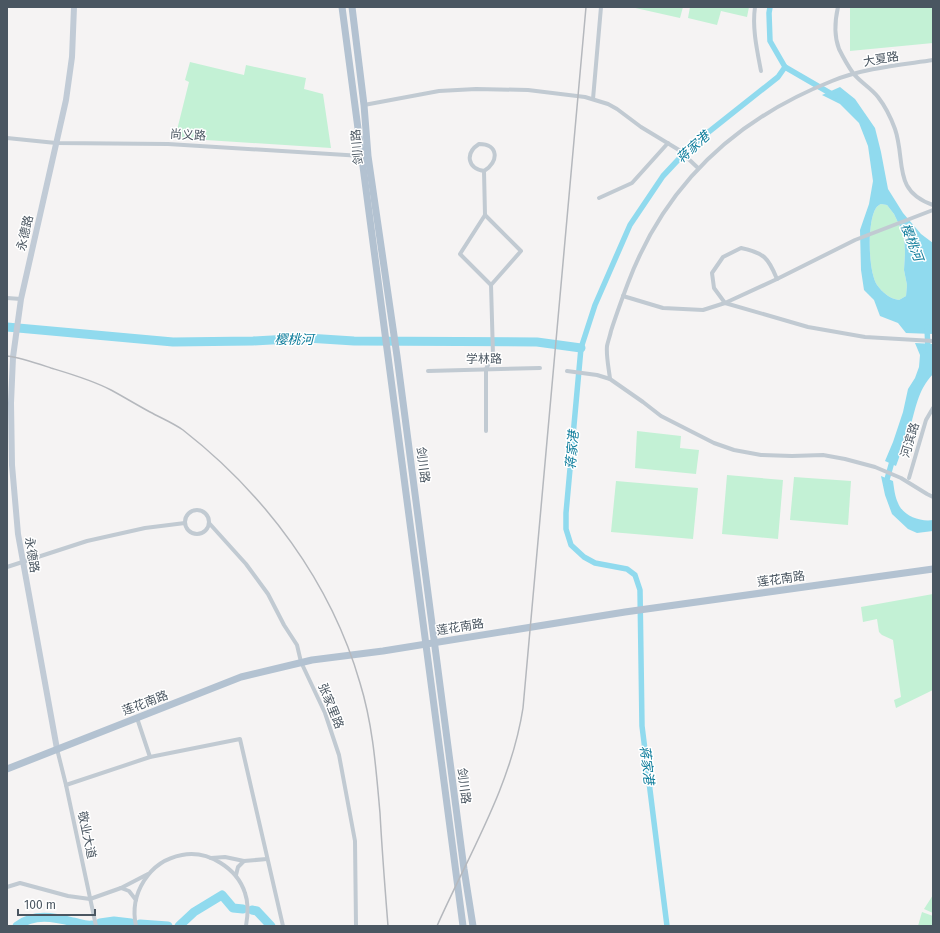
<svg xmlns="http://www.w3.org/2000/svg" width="940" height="933" font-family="'Fira Sans','Noto Sans SC',sans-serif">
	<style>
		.green { fill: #c3f1d5 }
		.water { fill: #90daee; fill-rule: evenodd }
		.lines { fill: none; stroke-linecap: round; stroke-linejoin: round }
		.canal { stroke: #90daee; stroke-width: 5.5 }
		.river { stroke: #90daee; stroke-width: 9 }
		.street { stroke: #c1cad2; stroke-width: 4 }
		.secondary { stroke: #c1cbd6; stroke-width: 6 }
		.primary { stroke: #b3c2d1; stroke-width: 7 }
		.rail { stroke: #b5b8bd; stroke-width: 1.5 }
		.labels { text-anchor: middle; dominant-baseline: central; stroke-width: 3; stroke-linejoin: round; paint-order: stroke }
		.street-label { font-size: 12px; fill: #4a5661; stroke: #fff }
		.water-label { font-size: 13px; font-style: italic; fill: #0c7c9b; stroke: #fff }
	</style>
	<rect width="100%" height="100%" fill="#f5f3f3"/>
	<!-- green -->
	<g class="green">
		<path d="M 631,7 L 683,7 L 680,18 Z"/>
		<path d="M 690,7 L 749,7 L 747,17 L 721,11 L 717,25 L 688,18 Z"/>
		<path d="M 850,7 L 933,7 L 933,43 L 850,51 Z"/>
		<path d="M 190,62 L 244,75 L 246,65 L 306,78 L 304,89 L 323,94 L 331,148 L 175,138 L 189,82 L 185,80 Z"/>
		<path d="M 881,204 L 887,205 L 894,214 L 904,235 L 905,253 L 904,270 L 907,285 L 906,296 L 899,300 C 890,299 882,292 877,285 C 868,271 867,222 876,208 C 877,206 879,205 881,204 Z"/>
		<path d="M 637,431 L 681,436 L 680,448 L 699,450 L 696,474 L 635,468 Z"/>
		<path d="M 727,475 L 783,480 L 778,539 L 722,534 Z"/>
		<path d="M 794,477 L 851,481 L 848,525 L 790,520 Z"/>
		<path d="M 616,481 L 698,488 L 693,539 L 611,532 Z"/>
		<path d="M 933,594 L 933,690 L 896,708 L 894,700 L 901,697 L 893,640 L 882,635 L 879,632 L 877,619 L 863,622 L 861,607 Z"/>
		<path d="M 933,895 L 933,913 L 924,909 Z"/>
		<path d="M 922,912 L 933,916 L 933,926 L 918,926 Z"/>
	</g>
	<!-- water -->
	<g class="water">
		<path d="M 840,87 L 855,99 L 875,128 L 881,152 L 888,189 L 903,213 L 921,234 L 933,243 L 933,334 L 906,333 L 898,323 L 880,316 L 874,300 L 864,290 L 861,270 L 860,230 L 869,204 L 873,181 L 868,146 L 859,123 L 840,104 L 822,95 ZM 881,204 L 887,205 L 894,214 L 904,235 L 905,253 L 904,270 L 907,285 L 906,296 L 899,300 C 890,299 882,292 877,285 C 868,271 867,222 876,208 C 877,206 879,205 881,204 Z"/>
		<path d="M 915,343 L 933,344 L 933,374 C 917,391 916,409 909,431 C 905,443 900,454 896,466 L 885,461 L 893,442 L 903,412 L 908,389 L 915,378 L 919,367 L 920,355 Z"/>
		<path d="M 881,476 L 893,481 C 894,488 895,497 898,503 C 903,516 920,522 933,520 L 933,531 L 917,533 L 908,529 L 892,514 L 885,495 Z"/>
	</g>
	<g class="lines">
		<!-- canal -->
		<g class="canal">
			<path d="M 785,67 L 835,96"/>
			<path d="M 927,327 L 928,350"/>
			<path d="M 887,486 L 886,483 L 893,458"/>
			<path d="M 667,926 L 642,726 L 640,590 L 635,575 L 627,569 L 595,563 L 584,557 L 571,545 L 566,529 L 566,513 L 581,348 L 595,305 L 630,225 L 663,176 L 691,146 L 778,77 L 785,67 L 770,41 L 769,13 L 770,7"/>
		</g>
		<!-- river -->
		<g class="river">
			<path d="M 7,327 L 173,342 L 253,341 L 307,338 L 354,341 L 537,342 L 581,348"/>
			<path d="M 252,910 L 257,911 L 271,926"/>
			<path d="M 100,923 L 114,921 L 131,923"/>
			<path d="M 140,924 L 168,926"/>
			<path d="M 17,926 C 34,913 54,917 73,922 C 79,923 85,926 92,925"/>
			<path d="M 179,926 L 194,912 L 222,895 L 233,908 L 243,909"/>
		</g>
		<!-- street -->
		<g class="street">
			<path d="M 755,7 C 752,28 757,50 761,71"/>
			<path d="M 838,7 C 835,20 834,36 839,49 C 843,57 848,66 853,73 C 860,82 871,88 878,97 C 885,106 891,118 895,129 C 906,161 892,191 933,205"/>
			<path d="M 593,99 L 601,7"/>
			<path d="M 364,105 L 439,91 L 476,89 L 528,90 L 585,97 L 608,104 L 617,109 L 641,127 L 679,150 L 698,168"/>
			<path d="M 7,138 L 56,143 L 168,144 L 362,156"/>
			<path d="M 484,171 C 467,168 465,153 479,144 C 499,144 499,162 484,171 L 485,215 L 460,254 L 491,285"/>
			<path d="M 599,198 L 632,183 L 668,143"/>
			<path d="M 933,210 L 855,240 L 777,279 C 768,257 764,253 741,248 L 723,257 L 712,273 L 714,288 L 725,303 L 808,327 L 865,337 L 933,341"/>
			<path d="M 485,215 L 521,251 L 491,285 L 493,355 L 486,369 L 486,431"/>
			<path d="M 623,296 L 663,308 L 703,310 L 725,303 L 777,279"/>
			<path d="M 7,298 L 21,299"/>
			<path d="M 428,371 L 540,368"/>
			<path d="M 567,371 L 597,375 L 610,379 L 643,402 L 661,416 L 714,443 L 734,450 L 761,455 L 792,456 L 823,455 L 845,459 L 875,467 L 901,478 L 927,494 L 933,497"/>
			<path d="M 610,379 C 609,369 606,357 607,346 C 608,341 610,336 611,331 C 616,315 622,299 628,283 C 665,185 736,119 832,81 C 864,68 900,65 933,60"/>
			<path d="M 909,478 L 926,420 L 933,408"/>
			<circle cx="197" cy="522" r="12"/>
			<path d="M 209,523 L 246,564 L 268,594 L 284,625 L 297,645 L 301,662 L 325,713 L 339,755 L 355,841 L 356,926"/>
			<path d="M 7,567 L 87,541 L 145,528 L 185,523"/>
			<path d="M 57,749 L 66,785 L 96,926"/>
			<path d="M 150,757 L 240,739 L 283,926"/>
			<path d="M 66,785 L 150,757 L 137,718"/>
			<path d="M 211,858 L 225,857 L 244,861 L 267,859"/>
			<path d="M 236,875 L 238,867 L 244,861"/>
			<path d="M 7,887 L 20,883 L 68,896 L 90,899 L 121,888 L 148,874"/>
			<path d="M 121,888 L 129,891 L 136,900"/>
			<path d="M 136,926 C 129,894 149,861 182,855 C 208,850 237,868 245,893 C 249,904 248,915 246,926"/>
		</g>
		<!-- secondary -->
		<path class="secondary" d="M 57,749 L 18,534 L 12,465 L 11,403 L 13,357 L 21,299 L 66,100 L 72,57 L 74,7"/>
		<!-- primary -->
		<g class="primary">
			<path d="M 342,7 L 463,926"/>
			<path d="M 352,7 L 364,105 L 368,156 L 397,356 L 464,869 L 473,926"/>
			<path d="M 7,769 L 241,677 L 312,660 L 383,651 L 625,612 L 933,569"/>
		</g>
		<!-- rail -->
		<g class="rail">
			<path d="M 7,356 C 22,358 36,363 51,368 C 71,374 92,380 111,390 C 124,397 137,405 150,412 C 161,418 173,423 183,430 C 265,494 331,582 360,683 C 373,725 376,769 380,813 C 382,851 385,888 388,926"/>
			<path d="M 437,926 C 469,854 511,786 523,708 L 586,7"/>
		</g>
	</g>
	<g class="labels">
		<!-- street labels -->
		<g class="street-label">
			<text transform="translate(881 59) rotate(-10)">大夏路</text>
			<text transform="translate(188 135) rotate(3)">尚义路</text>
			<text transform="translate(357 147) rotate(-95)">剑川路</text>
			<text transform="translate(25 233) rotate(-77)">永德路</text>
			<text transform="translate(484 359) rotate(-1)">学林路</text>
			<text transform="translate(910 440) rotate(-73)">河滨路</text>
			<text transform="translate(423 465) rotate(83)">剑川路</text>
			<text transform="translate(32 555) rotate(81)">永德路</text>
			<text transform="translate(781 579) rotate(-8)">莲花南路</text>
			<text transform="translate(460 627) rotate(-9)">莲花南路</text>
			<text transform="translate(145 703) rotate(-21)">莲花南路</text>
			<text transform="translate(331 706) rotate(68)">张家里路</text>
			<text transform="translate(464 786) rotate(83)">剑川路</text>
			<text transform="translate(87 835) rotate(78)">敬业大道</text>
		</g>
		<!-- water labels -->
		<g class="water-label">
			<text transform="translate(693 147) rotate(-42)">蒋家港</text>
			<text transform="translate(912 242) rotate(69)">樱桃河</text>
			<text x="294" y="339">樱桃河</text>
			<text transform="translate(572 450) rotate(-85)">蒋家港</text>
			<text transform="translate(647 765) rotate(83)">蒋家港</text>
		</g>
	</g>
	<!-- border -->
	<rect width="940" height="933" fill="none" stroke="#4a5661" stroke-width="16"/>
	<!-- scale -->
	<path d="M18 909v6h77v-6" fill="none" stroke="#4a5661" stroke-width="2"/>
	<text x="24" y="909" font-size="12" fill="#4a5661" stroke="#ffffff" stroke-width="3" paint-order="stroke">100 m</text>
</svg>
